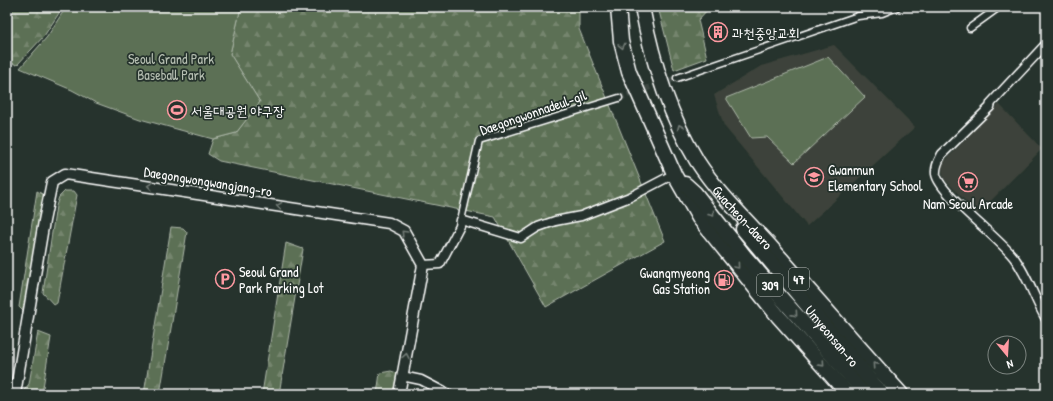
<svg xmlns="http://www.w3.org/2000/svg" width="1053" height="401" font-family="'Patrick Hand','Poor Story',sans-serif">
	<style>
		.built { fill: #3c433a }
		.grass { fill: url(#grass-tufts); stroke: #aeb8aa }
		.forest { fill: url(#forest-firs); stroke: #aeb8aa }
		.green { fill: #5c7054; stroke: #aeb8aa }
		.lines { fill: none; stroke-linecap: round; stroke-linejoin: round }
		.pedestrian-tunnel { stroke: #3c4742; stroke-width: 6; stroke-dasharray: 6 3; stroke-linecap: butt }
		.pedestrian-casing { stroke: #fff; stroke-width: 9 }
		.minor-casing { stroke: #fff; stroke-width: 11 }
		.tertiary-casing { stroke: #fff; stroke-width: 13 }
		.trunk-casing { stroke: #fff; stroke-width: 17 }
		.pedestrian { stroke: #26332d; stroke-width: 6 }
		.minor { stroke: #26332d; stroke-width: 8 }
		.tertiary { stroke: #26332d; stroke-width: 10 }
		.trunk { stroke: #26332d; stroke-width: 14 }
		.oneway { stroke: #727a76 }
		.labels { text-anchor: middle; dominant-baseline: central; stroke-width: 3.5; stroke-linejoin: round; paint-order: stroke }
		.shield { fill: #26332d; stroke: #bec2c0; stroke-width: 1 }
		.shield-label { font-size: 13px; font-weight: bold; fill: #fff }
		.poi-label { font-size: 14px; fill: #fff; stroke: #26332d; text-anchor: start }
		.park-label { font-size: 14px; fill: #b6bfb2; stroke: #26332d }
		.street-label { font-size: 14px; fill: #fff; stroke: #26332d }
	</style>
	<defs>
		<pattern id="grass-tufts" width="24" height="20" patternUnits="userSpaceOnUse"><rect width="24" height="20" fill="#5c7054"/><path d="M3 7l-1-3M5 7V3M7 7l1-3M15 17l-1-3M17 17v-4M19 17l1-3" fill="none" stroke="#74856e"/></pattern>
		<pattern id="forest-firs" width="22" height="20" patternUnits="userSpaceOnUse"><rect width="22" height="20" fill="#5c7054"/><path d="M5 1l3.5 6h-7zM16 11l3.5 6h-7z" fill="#74856e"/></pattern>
	</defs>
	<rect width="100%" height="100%" fill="#26332d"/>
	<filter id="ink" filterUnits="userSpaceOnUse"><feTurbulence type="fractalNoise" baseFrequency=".025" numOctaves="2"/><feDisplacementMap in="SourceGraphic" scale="8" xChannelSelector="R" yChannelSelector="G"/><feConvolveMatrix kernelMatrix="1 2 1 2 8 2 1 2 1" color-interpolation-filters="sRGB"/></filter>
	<g filter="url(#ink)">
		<!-- built -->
		<g class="built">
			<path d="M 834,45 L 915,127 L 807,226 L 724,126 L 714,95 L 761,66 Z"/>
			<path d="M 999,104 L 1042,149 L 978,214 L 944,179 L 941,165 Z"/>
		</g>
		<!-- grass -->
		<path class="grass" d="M 7,372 L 11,381 L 10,394 L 7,394 Z"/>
		<!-- forest -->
		<g class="forest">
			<path d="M 7,7 L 63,7 L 44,36 L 17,65 L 7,61 Z"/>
			<path d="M 241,7 L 579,7 L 579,29 L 665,241 L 546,307 L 495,217 L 219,161 L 208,154 L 213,139 L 236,133 L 260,102 L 230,54 Z"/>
			<path d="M 658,7 L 710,7 L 698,20 L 707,58 L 674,70 Z"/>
			<path d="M 37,191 L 44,195 L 25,313 L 19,307 Z"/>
			<path d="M 65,191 L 74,191 L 77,195 L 57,303 L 54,305 L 43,293 L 56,206 L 59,197 Z"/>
			<path d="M 171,227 L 183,228 L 187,232 L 160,394 L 144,394 Z"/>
			<path d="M 286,243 L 303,249 L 279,394 L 262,394 Z"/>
			<path d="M 38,332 L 51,337 L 42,394 L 21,394 L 29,384 Z"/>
			<path d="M 391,371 L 397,373 L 393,394 L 377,394 L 380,373 Z"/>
		</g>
		<!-- green -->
		<g class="green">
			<path d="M 66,7 L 241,7 L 230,54 L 260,102 L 236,133 L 213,139 L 140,119 L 96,103 L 72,90 L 20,68 L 47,37 Z"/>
			<path d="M 828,57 L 865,97 L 794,163 L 767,137 L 751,138 L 726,98 Z"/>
		</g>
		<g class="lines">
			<!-- pedestrian-tunnel -->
			<path class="pedestrian-tunnel" d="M 619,98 L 677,78"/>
			<defs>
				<g id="pedestrian">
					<path d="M 970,28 L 999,7"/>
					<path d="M 677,78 L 858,16 L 882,13 L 897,7"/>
					<path d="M 461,220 L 479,141 L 619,98"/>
				</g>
				<g id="minor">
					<path d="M 1046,44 L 991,103 L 990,107 L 942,154 C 939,160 935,166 936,174 C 939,194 1001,239 1015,259 C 1028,277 1035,300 1046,319"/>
					<path d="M 423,265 L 440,264 L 460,226 L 461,220 L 521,238 L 538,227 L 555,221 L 581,216 L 630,197 L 674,174"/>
					<path d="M 402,376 L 421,380 L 448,394"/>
				</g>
				<path id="tertiary" d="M 15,394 L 44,221 L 52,182 L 65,174 L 389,223 L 404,231 L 423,265 L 399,394"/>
				<g id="trunk">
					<path d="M 618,7 L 621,41 L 629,72 L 675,176 L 699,218 L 778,316 L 848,394"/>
					<path id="s1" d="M 642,7 C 652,60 669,115 697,161 C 717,192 745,219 770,246 C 814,296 857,345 901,394"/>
					<path d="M 685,184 L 695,193 L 746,258 L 866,394"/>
					<path id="s2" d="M 743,229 L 882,394"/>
				</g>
			</defs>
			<!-- pedestrian casing -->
			<use href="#pedestrian" class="pedestrian-casing"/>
			<!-- minor casing -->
			<use href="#minor" class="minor-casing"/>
			<!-- tertiary casing -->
			<use href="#tertiary" class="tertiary-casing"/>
			<!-- trunk casing -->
			<use href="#trunk" class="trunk-casing"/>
			<!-- pedestrian -->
			<use href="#pedestrian" class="pedestrian"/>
			<!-- minor -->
			<use href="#minor" class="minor"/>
			<!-- tertiary -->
			<use href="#tertiary" class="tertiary"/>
			<!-- trunk -->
			<use href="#trunk" class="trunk"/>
		</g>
		<!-- one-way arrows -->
		<defs><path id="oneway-chevron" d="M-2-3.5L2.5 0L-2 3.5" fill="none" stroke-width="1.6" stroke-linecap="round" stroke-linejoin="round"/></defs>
		<g class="oneway">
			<use href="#oneway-chevron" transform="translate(622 46) rotate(77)"/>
			<use href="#oneway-chevron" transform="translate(680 127) rotate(-113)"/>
			<use href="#oneway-chevron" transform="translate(150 186) rotate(-172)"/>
			<use href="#oneway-chevron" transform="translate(279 206) rotate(-171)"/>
			<use href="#oneway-chevron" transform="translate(712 214) rotate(52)"/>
			<use href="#oneway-chevron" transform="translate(404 233) rotate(-134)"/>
			<use href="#oneway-chevron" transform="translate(737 266) rotate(50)"/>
			<use href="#oneway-chevron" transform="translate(795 314) rotate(49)"/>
			<use href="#oneway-chevron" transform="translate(406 356) rotate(-79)"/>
			<use href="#oneway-chevron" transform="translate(822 364) rotate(48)"/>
			<use href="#oneway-chevron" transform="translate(875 365) rotate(-132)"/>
		</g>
	</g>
	<!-- icons -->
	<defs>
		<symbol id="building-ring" viewBox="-11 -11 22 22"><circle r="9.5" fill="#26332d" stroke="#ff9aa2" stroke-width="1.5"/><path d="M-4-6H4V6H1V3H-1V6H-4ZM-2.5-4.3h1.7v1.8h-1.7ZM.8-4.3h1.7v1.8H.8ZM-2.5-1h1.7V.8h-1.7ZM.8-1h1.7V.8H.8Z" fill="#ff9aa2"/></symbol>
		<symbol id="stadium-ring" viewBox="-11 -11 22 22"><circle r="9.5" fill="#26332d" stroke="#ff9aa2" stroke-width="1.5"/><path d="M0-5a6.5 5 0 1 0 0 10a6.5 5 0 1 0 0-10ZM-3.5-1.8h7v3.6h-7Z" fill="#ff9aa2"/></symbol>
		<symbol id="school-ring" viewBox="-11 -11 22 22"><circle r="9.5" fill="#26332d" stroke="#ff9aa2" stroke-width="1.5"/><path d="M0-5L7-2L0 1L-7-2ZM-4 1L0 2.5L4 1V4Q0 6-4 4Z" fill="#ff9aa2"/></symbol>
		<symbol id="supermarket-ring" viewBox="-11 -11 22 22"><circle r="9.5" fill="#26332d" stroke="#ff9aa2" stroke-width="1.5"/><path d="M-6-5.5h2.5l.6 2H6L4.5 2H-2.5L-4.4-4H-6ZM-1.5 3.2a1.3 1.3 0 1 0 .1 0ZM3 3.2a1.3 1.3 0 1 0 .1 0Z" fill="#ff9aa2"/></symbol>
		<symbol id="parking-ring" viewBox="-11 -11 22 22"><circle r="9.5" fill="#26332d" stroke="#ff9aa2" stroke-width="1.5"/><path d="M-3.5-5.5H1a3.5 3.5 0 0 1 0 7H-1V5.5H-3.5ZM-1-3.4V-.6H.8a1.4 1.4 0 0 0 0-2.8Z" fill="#ff9aa2"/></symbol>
		<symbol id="fuel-ring" viewBox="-11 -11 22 22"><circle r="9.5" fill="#26332d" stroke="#ff9aa2" stroke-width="1.5"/><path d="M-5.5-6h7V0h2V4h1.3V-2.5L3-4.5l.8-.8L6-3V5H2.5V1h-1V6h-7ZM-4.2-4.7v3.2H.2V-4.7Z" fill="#ff9aa2"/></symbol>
	</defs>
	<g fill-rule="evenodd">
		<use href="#building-ring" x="707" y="21" width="22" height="22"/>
		<use href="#stadium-ring" x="166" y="99" width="22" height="22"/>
		<use href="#school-ring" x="803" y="166" width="22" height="22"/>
		<use href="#supermarket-ring" x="957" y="171" width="22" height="22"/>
		<use href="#parking-ring" x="214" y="268" width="22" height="22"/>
		<use href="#fuel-ring" x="713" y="269" width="22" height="22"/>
	</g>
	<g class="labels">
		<!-- shield labels -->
		<g class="shield">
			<rect x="789" y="268" width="20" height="22" rx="3"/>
			<rect x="757" y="274" width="26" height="22" rx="3"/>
		</g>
		<g class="shield-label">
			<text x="799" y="279">47</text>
			<text x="770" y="285">309</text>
		</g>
		<!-- poi labels -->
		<g class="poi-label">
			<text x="732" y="32">과천중앙교회</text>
			<text x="191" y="110">서울대공원 야구장</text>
			<text x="828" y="169">Gwanmun<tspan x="828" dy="16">Elementary School</tspan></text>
			<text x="968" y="203" text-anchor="middle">Nam Seoul Arcade</text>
			<text x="239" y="271">Seoul Grand<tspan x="239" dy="16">Park Parking Lot</tspan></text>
			<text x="710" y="272" text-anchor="end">Gwangmyeong<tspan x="710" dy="16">Gas Station</tspan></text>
		</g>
		<!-- park labels -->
		<g class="park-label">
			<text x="171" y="58">Seoul Grand Park<tspan x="171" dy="16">Baseball Park</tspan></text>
		</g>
		<!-- street labels -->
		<g class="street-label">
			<text transform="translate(533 112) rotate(-19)">Daegongwonnadeul-gil</text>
			<text transform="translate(208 181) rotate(9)">Daegongwongwangjang-ro</text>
			<text stroke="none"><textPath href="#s1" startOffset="237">Gwacheon-daero</textPath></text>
			<text stroke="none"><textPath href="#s2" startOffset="139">Umyeonsan-ro</textPath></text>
		</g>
	</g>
	<!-- margin -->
	<rect width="1053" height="401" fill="none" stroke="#26332d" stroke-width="24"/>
	<rect x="12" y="12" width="1029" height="377" fill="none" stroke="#fff" stroke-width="1.5" filter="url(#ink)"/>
	<!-- north arrow -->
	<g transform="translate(1007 355) rotate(162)"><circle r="19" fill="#26332d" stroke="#7d8581"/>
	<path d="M0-3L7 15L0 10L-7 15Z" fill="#ff9aa2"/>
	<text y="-6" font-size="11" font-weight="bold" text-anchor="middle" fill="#ffffff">N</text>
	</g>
</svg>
